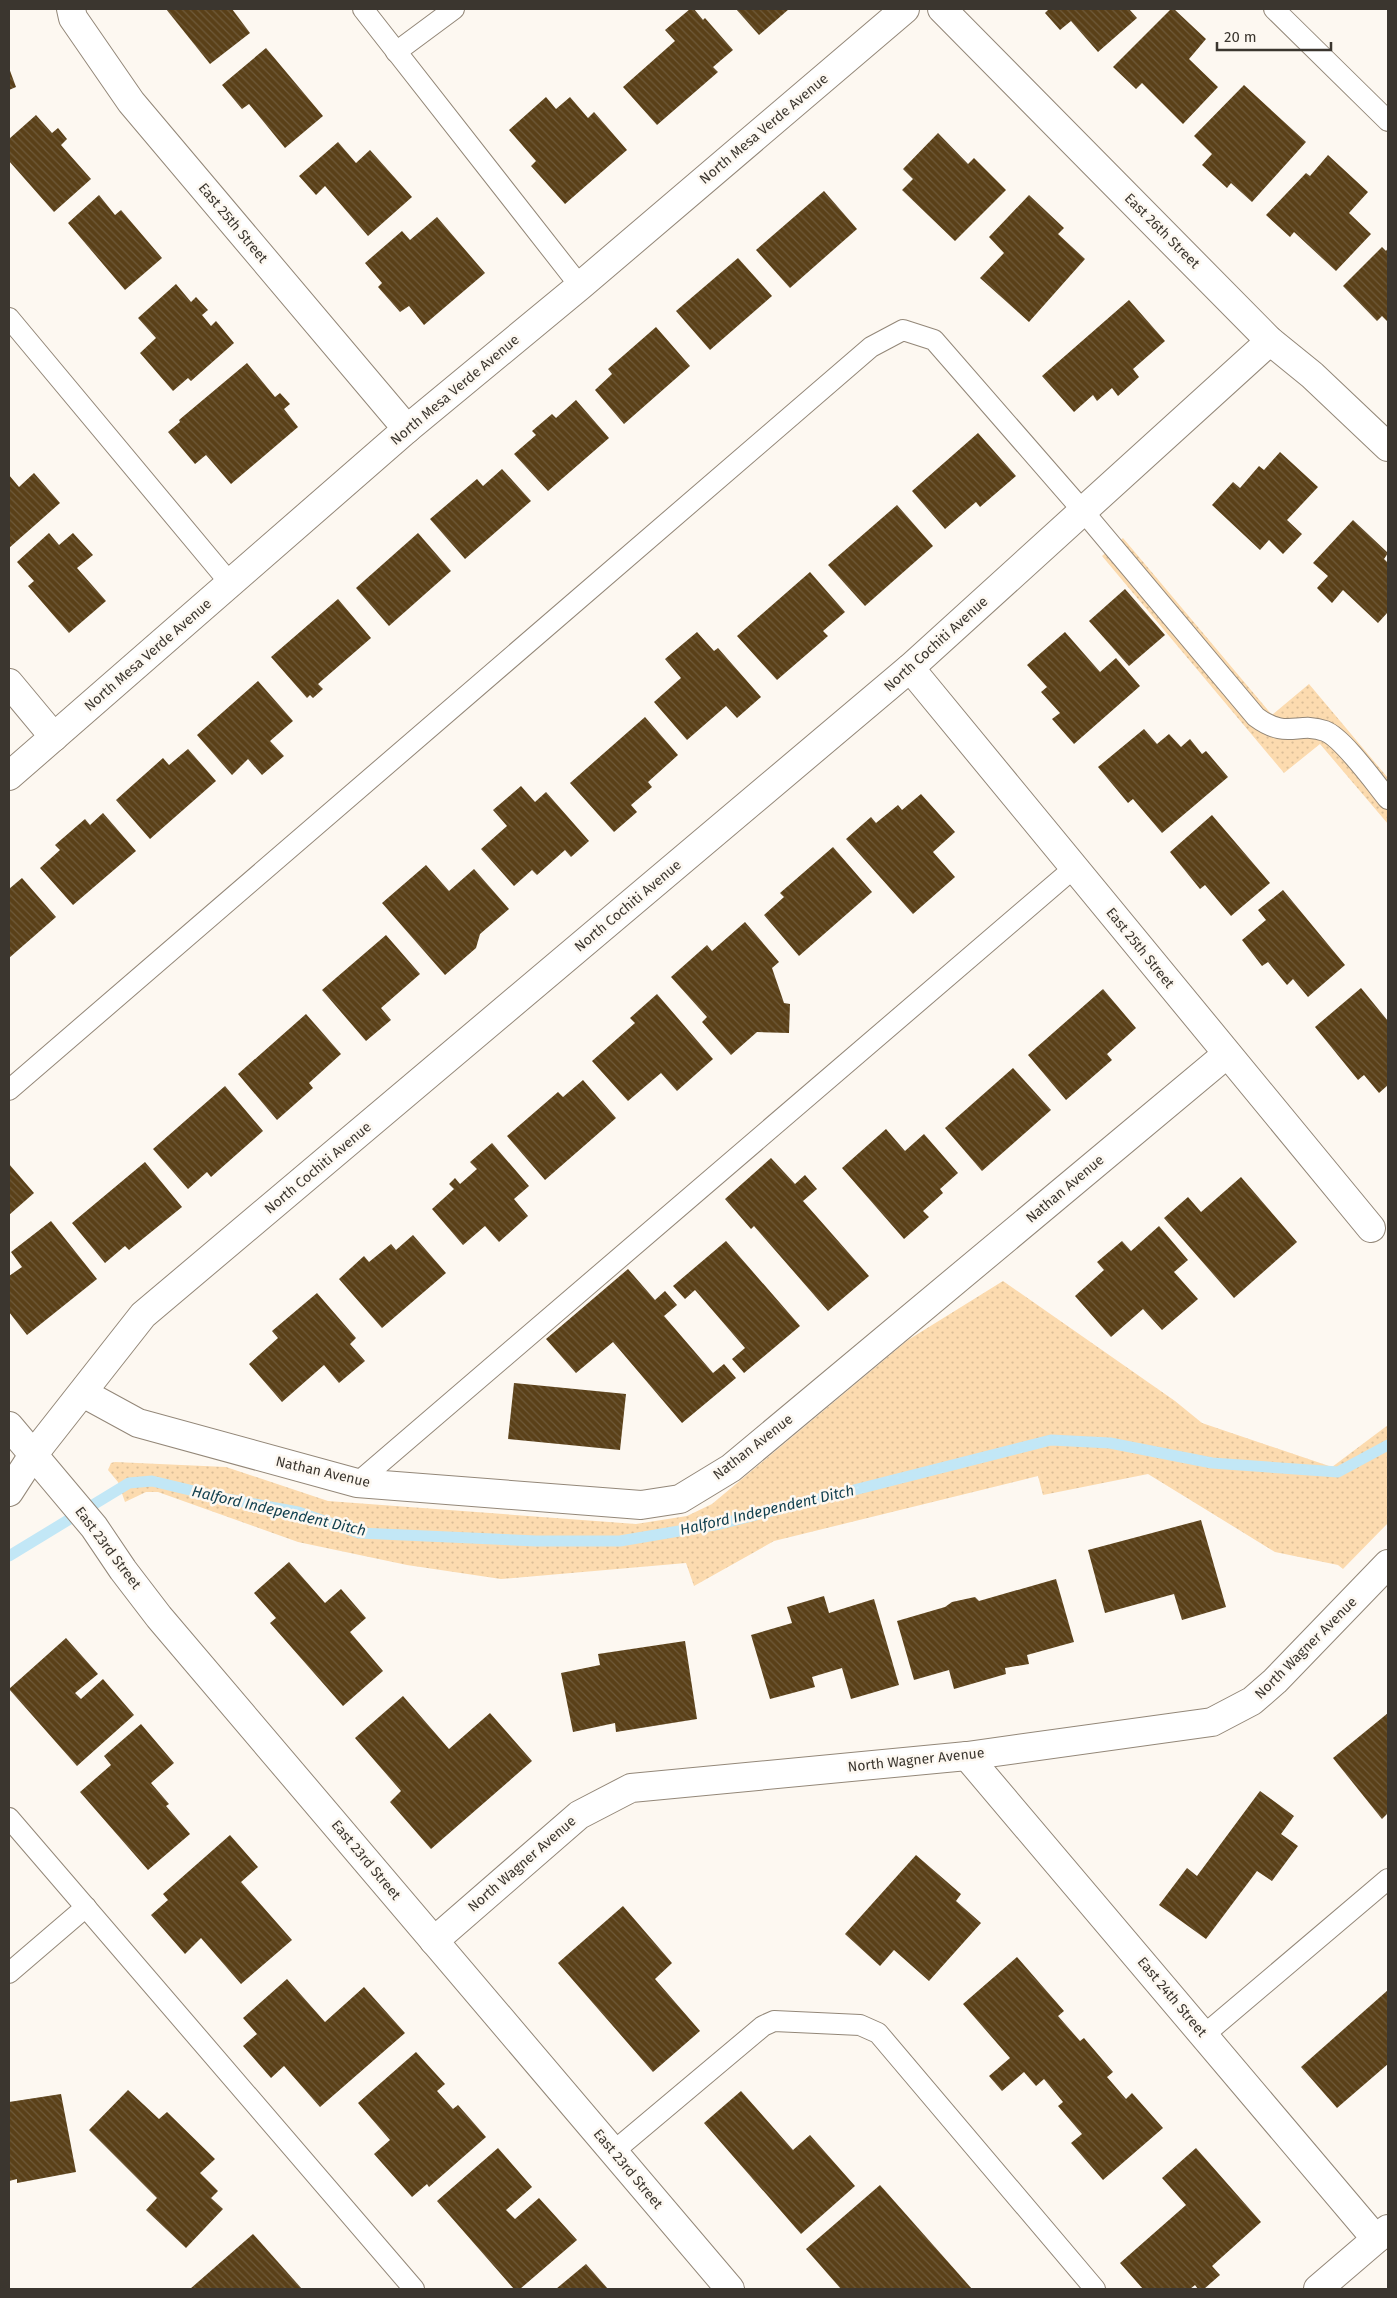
<svg xmlns="http://www.w3.org/2000/svg" width="1397" height="2298" font-family="'Fira Sans',sans-serif">
	<style>
		.grass { fill: url(#grass-dots) }
		.lines { fill: none; stroke-linecap: round; stroke-linejoin: round }
		.stream { stroke: #c2e7f6; stroke-width: 11 }
		.building { fill: url(#building-back-hatch) }
		.lane-casing { stroke: #938778; stroke-width: 22 }
		.street-casing { stroke: #938778; stroke-width: 30 }
		.lane { stroke: #fff; stroke-width: 20 }
		.street { stroke: #fff; stroke-width: 28 }
		.labels { text-anchor: middle; dominant-baseline: central; stroke-width: 5; stroke-linejoin: round; paint-order: stroke }
		.street-label { font-size: 14px; fill: #3b362f; stroke: #fdf8f1 }
		.water-label { font-size: 15px; font-style: italic; fill: #0f3e4d; stroke: #fdf8f1 }
	</style>
	<defs>
		<pattern id="grass-dots" width="8" height="8" patternUnits="userSpaceOnUse" patternTransform="scale(1.25)"><rect width="8" height="8" fill="#fcdbaf"/><path d="M2 2h.1M6 6h.1" fill="none" stroke="#d9bd97" stroke-width="1.8" stroke-linecap="round"/></pattern>
		<pattern id="building-back-hatch" width="6" height="6" patternUnits="userSpaceOnUse" patternTransform="scale(1.25)"><rect width="6" height="6" fill="#5a4018"/><path d="M-1 5l2 2M0 0l6 6M5-1l2 2" fill="none" stroke="#6f5a3a"/></pattern>
	</defs>
	<rect width="100%" height="100%" fill="#fdf8f1"/>
	<!-- grass -->
	<g class="grass">
		<path d="M 1123,538 L 1272,715 L 1309,684 L 1388,778 L 1388,824 L 1320,744 L 1284,773 L 1102,556 Z"/>
		<path d="M 1003,1281 L 1175,1401 L 1202,1423 L 1332,1467 L 1388,1425 L 1388,1523 L 1343,1569 L 1338,1565 L 1275,1552 L 1148,1474 L 1043,1495 L 1038,1476 L 774,1541 L 694,1586 L 686,1563 L 501,1579 L 407,1565 L 298,1542 L 158,1492 L 146,1492 L 125,1502 L 118,1482 L 108,1470 L 111,1463 L 115,1462 L 226,1467 L 328,1501 L 636,1524 L 687,1516 L 712,1504 L 908,1340 Z"/>
	</g>
	<g class="lines">
		<!-- stream -->
		<path class="stream" d="M 9,1556 L 129,1483 L 152,1481 L 227,1499 L 298,1512 L 359,1533 L 536,1541 L 620,1541 L 720,1524 L 1051,1440 L 1110,1443 L 1212,1463 L 1338,1472 L 1388,1445"/>
	</g>
	<!-- building -->
	<g class="building">
		<path d="M 166,9 L 232,9 L 250,33 L 210,64 Z"/>
		<path d="M 690,9 L 694,9 L 703,20 L 705,18 L 733,50 L 713,67 L 718,72 L 657,125 L 623,87 L 675,41 L 665,30 Z"/>
		<path d="M 736,9 L 789,9 L 759,35 Z"/>
		<path d="M 1049,9 L 1129,9 L 1137,18 L 1098,52 L 1071,21 L 1060,30 L 1045,13 Z"/>
		<path d="M 1171,9 L 1174,9 L 1206,39 L 1189,59 L 1218,87 L 1183,124 L 1142,83 L 1136,89 L 1113,67 Z"/>
		<path d="M 266,48 L 323,116 L 285,148 L 249,104 L 242,109 L 222,85 Z"/>
		<path d="M 9,68 L 16,87 L 9,90 Z"/>
		<path d="M 1244,85 L 1306,142 L 1252,202 L 1231,183 L 1227,188 L 1202,165 L 1212,154 L 1194,136 Z"/>
		<path d="M 546,97 L 556,109 L 570,97 L 588,118 L 594,112 L 627,150 L 565,204 L 531,166 L 536,161 L 509,130 Z"/>
		<path d="M 36,115 L 52,133 L 58,128 L 67,139 L 61,145 L 91,179 L 54,212 L 9,161 L 9,139 Z"/>
		<path d="M 938,133 L 968,164 L 974,158 L 1006,190 L 955,241 L 902,190 L 913,179 L 903,169 Z"/>
		<path d="M 338,142 L 356,163 L 370,150 L 412,197 L 368,236 L 325,186 L 316,195 L 299,176 Z"/>
		<path d="M 1328,155 L 1368,192 L 1349,213 L 1371,234 L 1336,271 L 1294,232 L 1290,237 L 1266,215 L 1306,173 L 1310,176 Z"/>
		<path d="M 824,191 L 857,229 L 790,288 L 756,250 Z"/>
		<path d="M 99,195 L 115,215 L 121,210 L 162,258 L 125,290 L 68,223 Z"/>
		<path d="M 1029,195 L 1064,228 L 1058,234 L 1085,259 L 1029,322 L 980,278 L 1004,253 L 989,237 Z"/>
		<path d="M 437,217 L 485,273 L 424,325 L 409,306 L 400,312 L 378,287 L 382,283 L 365,263 L 402,231 L 410,240 Z"/>
		<path d="M 1382,247 L 1386,251 L 1388,248 L 1388,322 L 1382,316 L 1377,321 L 1343,286 Z"/>
		<path d="M 738,258 L 772,296 L 710,350 L 676,311 Z"/>
		<path d="M 176,284 L 191,302 L 196,297 L 208,310 L 202,315 L 211,326 L 216,321 L 234,343 L 191,381 L 188,378 L 173,391 L 140,353 L 156,338 L 138,318 Z"/>
		<path d="M 1129,300 L 1165,341 L 1133,369 L 1139,377 L 1118,396 L 1112,388 L 1097,401 L 1093,395 L 1074,412 L 1042,376 Z"/>
		<path d="M 656,327 L 690,366 L 624,424 L 595,390 L 612,374 L 608,369 Z"/>
		<path d="M 247,363 L 275,397 L 280,393 L 290,404 L 284,409 L 298,427 L 231,484 L 206,455 L 195,464 L 168,432 L 180,422 L 179,420 Z"/>
		<path d="M 576,400 L 609,438 L 548,491 L 514,454 L 536,435 L 532,431 L 552,414 L 556,418 Z"/>
		<path d="M 978,433 L 1016,476 L 980,507 L 976,502 L 945,529 L 912,491 Z"/>
		<path d="M 1280,452 L 1318,487 L 1287,520 L 1302,534 L 1283,554 L 1269,540 L 1260,550 L 1212,505 L 1233,482 L 1240,488 L 1259,466 L 1264,470 Z"/>
		<path d="M 502,469 L 531,501 L 465,559 L 430,519 L 477,479 L 483,486 Z"/>
		<path d="M 34,473 L 60,503 L 9,548 L 9,475 L 19,487 Z"/>
		<path d="M 897,505 L 933,546 L 865,606 L 828,565 Z"/>
		<path d="M 1353,520 L 1388,553 L 1384,559 L 1388,563 L 1388,612 L 1378,623 L 1343,590 L 1332,603 L 1317,588 L 1328,576 L 1313,563 Z"/>
		<path d="M 49,533 L 59,545 L 73,533 L 93,555 L 77,568 L 106,601 L 69,633 L 28,586 L 34,581 L 17,562 Z"/>
		<path d="M 418,533 L 451,571 L 389,626 L 356,588 Z"/>
		<path d="M 810,572 L 845,612 L 823,631 L 828,636 L 777,680 L 737,636 Z"/>
		<path d="M 1125,589 L 1165,635 L 1129,666 L 1089,621 Z"/>
		<path d="M 338,599 L 371,638 L 318,684 L 323,689 L 313,698 L 310,695 L 307,698 L 271,657 Z"/>
		<path d="M 697,632 L 714,651 L 718,648 L 761,697 L 737,718 L 726,706 L 687,740 L 654,702 L 681,678 L 665,659 Z"/>
		<path d="M 1065,632 L 1100,672 L 1116,658 L 1140,686 L 1074,744 L 1052,719 L 1060,713 L 1041,692 L 1047,687 L 1027,665 Z"/>
		<path d="M 258,681 L 293,721 L 270,741 L 284,756 L 262,775 L 248,759 L 232,775 L 197,735 Z"/>
		<path d="M 645,717 L 678,755 L 648,782 L 652,787 L 631,805 L 637,812 L 614,832 L 570,783 Z"/>
		<path d="M 1144,729 L 1157,744 L 1169,734 L 1181,747 L 1190,739 L 1202,754 L 1206,751 L 1228,777 L 1162,833 L 1133,799 L 1128,803 L 1098,767 Z"/>
		<path d="M 188,749 L 216,781 L 150,839 L 116,800 L 163,758 L 169,765 Z"/>
		<path d="M 521,786 L 535,802 L 546,792 L 589,841 L 571,857 L 565,850 L 537,875 L 532,870 L 514,886 L 481,849 L 507,826 L 493,810 Z"/>
		<path d="M 921,794 L 955,832 L 933,852 L 955,877 L 913,914 L 846,839 L 871,817 L 876,823 L 898,805 L 902,810 Z"/>
		<path d="M 103,813 L 136,851 L 73,905 L 40,868 L 60,850 L 55,845 L 85,819 L 90,825 Z"/>
		<path d="M 1212,815 L 1270,883 L 1231,916 L 1205,885 L 1200,889 L 1170,852 Z"/>
		<path d="M 833,847 L 872,892 L 799,956 L 764,915 L 784,897 L 780,893 Z"/>
		<path d="M 426,865 L 449,891 L 474,869 L 509,909 L 480,934 L 476,948 L 445,975 L 382,903 Z"/>
		<path d="M 22,878 L 56,917 L 9,958 L 9,889 Z"/>
		<path d="M 1283,890 L 1345,965 L 1308,997 L 1293,979 L 1287,985 L 1268,962 L 1262,966 L 1242,940 L 1266,920 L 1258,910 Z"/>
		<path d="M 745,922 L 779,962 L 772,968 L 784,1003 L 790,1004 L 789,1033 L 757,1032 L 731,1055 L 702,1022 L 707,1017 L 671,977 L 707,945 L 712,951 Z"/>
		<path d="M 386,935 L 420,974 L 381,1008 L 391,1020 L 366,1041 L 322,990 Z"/>
		<path d="M 1361,988 L 1388,1021 L 1388,1085 L 1379,1093 L 1364,1075 L 1358,1080 L 1315,1027 Z"/>
		<path d="M 1103,989 L 1136,1028 L 1107,1054 L 1112,1060 L 1066,1100 L 1028,1055 Z"/>
		<path d="M 657,994 L 713,1059 L 677,1091 L 661,1073 L 628,1101 L 592,1061 L 635,1023 L 630,1018 Z"/>
		<path d="M 306,1014 L 341,1054 L 309,1083 L 313,1088 L 277,1120 L 238,1074 Z"/>
		<path d="M 1013,1068 L 1051,1110 L 982,1171 L 945,1128 Z"/>
		<path d="M 583,1080 L 616,1118 L 545,1180 L 507,1136 L 558,1092 L 563,1097 Z"/>
		<path d="M 225,1086 L 263,1131 L 211,1177 L 207,1172 L 188,1189 L 153,1149 Z"/>
		<path d="M 886,1129 L 905,1151 L 924,1134 L 958,1173 L 940,1189 L 943,1193 L 923,1211 L 929,1217 L 904,1239 L 842,1168 Z"/>
		<path d="M 492,1143 L 529,1186 L 514,1199 L 528,1216 L 499,1242 L 485,1226 L 463,1245 L 432,1209 L 454,1189 L 449,1184 L 455,1178 L 460,1184 L 477,1169 L 470,1162 Z"/>
		<path d="M 771,1158 L 795,1184 L 805,1175 L 817,1189 L 803,1201 L 869,1276 L 828,1311 L 754,1226 L 751,1229 L 725,1199 Z"/>
		<path d="M 145,1162 L 182,1207 L 129,1250 L 125,1246 L 105,1263 L 72,1223 Z"/>
		<path d="M 9,1164 L 34,1193 L 9,1215 Z"/>
		<path d="M 1241,1177 L 1297,1242 L 1234,1298 L 1164,1218 L 1188,1197 L 1201,1212 Z"/>
		<path d="M 51,1221 L 97,1279 L 27,1335 L 9,1312 L 9,1276 L 22,1267 L 11,1252 Z"/>
		<path d="M 1159,1226 L 1188,1260 L 1174,1272 L 1198,1299 L 1162,1330 L 1143,1309 L 1111,1337 L 1075,1296 L 1104,1270 L 1097,1262 L 1122,1241 L 1131,1251 Z"/>
		<path d="M 413,1235 L 446,1273 L 382,1328 L 339,1279 L 364,1256 L 369,1262 L 391,1244 L 396,1250 Z"/>
		<path d="M 726,1241 L 800,1326 L 744,1373 L 732,1359 L 745,1348 L 695,1290 L 685,1299 L 673,1286 Z"/>
		<path d="M 628,1269 L 655,1300 L 665,1291 L 677,1305 L 664,1316 L 713,1373 L 724,1364 L 736,1378 L 682,1423 L 613,1342 L 576,1373 L 546,1339 Z"/>
		<path d="M 317,1293 L 356,1338 L 350,1344 L 365,1361 L 339,1383 L 324,1365 L 282,1402 L 249,1364 L 278,1338 L 272,1331 Z"/>
		<path d="M 514,1383 L 626,1394 L 620,1450 L 508,1439 Z"/>
		<path d="M 1201,1520 L 1226,1607 L 1182,1620 L 1174,1594 L 1105,1613 L 1088,1550 Z"/>
		<path d="M 289,1562 L 325,1603 L 341,1589 L 366,1618 L 350,1632 L 383,1671 L 343,1706 L 270,1623 L 276,1618 L 254,1593 Z"/>
		<path d="M 1056,1579 L 1074,1642 L 1027,1655 L 1029,1664 L 1005,1668 L 1006,1674 L 954,1689 L 949,1670 L 914,1680 L 897,1621 L 945,1607 L 952,1602 L 975,1597 L 979,1601 Z"/>
		<path d="M 824,1596 L 829,1613 L 874,1599 L 899,1685 L 851,1699 L 842,1668 L 812,1677 L 815,1687 L 770,1699 L 751,1635 L 792,1623 L 787,1607 Z"/>
		<path d="M 66,1638 L 98,1674 L 75,1693 L 81,1699 L 103,1679 L 134,1715 L 77,1766 L 9,1689 Z"/>
		<path d="M 685,1641 L 697,1719 L 616,1732 L 615,1723 L 573,1732 L 561,1673 L 600,1665 L 598,1654 Z"/>
		<path d="M 403,1696 L 449,1749 L 490,1713 L 532,1761 L 431,1849 L 390,1802 L 401,1791 L 355,1738 Z"/>
		<path d="M 1388,1713 L 1388,1813 L 1382,1819 L 1333,1758 Z"/>
		<path d="M 141,1724 L 174,1763 L 151,1783 L 169,1804 L 166,1806 L 190,1834 L 148,1870 L 80,1792 L 111,1765 L 104,1756 Z"/>
		<path d="M 1260,1791 L 1294,1816 L 1281,1834 L 1298,1846 L 1272,1881 L 1257,1871 L 1206,1939 L 1159,1905 L 1187,1868 L 1197,1876 Z"/>
		<path d="M 230,1835 L 258,1867 L 241,1882 L 292,1940 L 241,1984 L 201,1938 L 185,1954 L 151,1915 L 168,1900 L 163,1894 Z"/>
		<path d="M 916,1855 L 961,1894 L 956,1901 L 981,1923 L 929,1981 L 894,1950 L 880,1966 L 845,1934 Z"/>
		<path d="M 623,1906 L 672,1963 L 655,1979 L 700,2031 L 653,2072 L 558,1963 Z"/>
		<path d="M 1017,1957 L 1064,2011 L 1058,2016 L 1080,2041 L 1084,2038 L 1113,2072 L 1107,2077 L 1126,2099 L 1132,2093 L 1163,2128 L 1103,2180 L 1071,2143 L 1082,2134 L 1058,2106 L 1063,2102 L 1044,2079 L 1036,2086 L 1024,2072 L 1002,2091 L 989,2076 L 1010,2058 L 963,2004 Z"/>
		<path d="M 287,1979 L 325,2022 L 364,1987 L 405,2033 L 320,2107 L 284,2066 L 271,2078 L 243,2046 L 257,2034 L 243,2018 Z"/>
		<path d="M 1388,1990 L 1388,2064 L 1337,2108 L 1301,2067 Z"/>
		<path d="M 416,2052 L 445,2084 L 437,2091 L 453,2109 L 458,2105 L 486,2137 L 429,2187 L 427,2184 L 412,2197 L 374,2154 L 390,2140 L 358,2103 Z"/>
		<path d="M 128,2090 L 159,2119 L 167,2112 L 215,2159 L 200,2173 L 218,2191 L 211,2198 L 223,2209 L 186,2248 L 146,2210 L 157,2198 L 89,2130 Z"/>
		<path d="M 741,2091 L 793,2150 L 810,2135 L 855,2186 L 801,2234 L 704,2123 Z"/>
		<path d="M 61,2094 L 76,2172 L 17,2183 L 17,2179 L 9,2181 L 9,2102 Z"/>
		<path d="M 498,2148 L 532,2187 L 506,2210 L 515,2219 L 539,2198 L 577,2240 L 520,2289 L 514,2289 L 437,2201 Z"/>
		<path d="M 1196,2148 L 1261,2222 L 1212,2266 L 1220,2275 L 1204,2289 L 1198,2289 L 1195,2285 L 1190,2289 L 1143,2289 L 1120,2263 L 1186,2205 L 1162,2178 Z"/>
		<path d="M 880,2185 L 972,2289 L 841,2289 L 806,2249 Z"/>
		<path d="M 253,2234 L 302,2289 L 190,2289 Z"/>
		<path d="M 586,2264 L 608,2289 L 556,2289 Z"/>
	</g>
	<g class="lines">
		<defs>
			<g id="lane">
				<path d="M 363,9 L 580,286"/>
				<path d="M 1274,9 L 1388,121"/>
				<path d="M 396,52 L 454,9"/>
				<path d="M 9,318 L 230,583"/>
				<path d="M 9,1090 L 871,347 L 903,330 L 934,340 L 1083,511 L 1256,717 C 1287,740 1298,721 1325,731 C 1343,738 1375,783 1388,799"/>
				<path d="M 357,1483 L 1074,868"/>
				<path d="M 9,1818 L 414,2289"/>
				<path d="M 9,1973 L 86,1907"/>
				<path d="M 1204,2035 L 1388,1879"/>
				<path d="M 613,2152 L 763,2026 L 774,2021 L 860,2025 L 878,2033 L 1095,2289"/>
			</g>
			<g id="street">
				<path d="M 71,9 L 73,18 L 131,102 L 407,429"/>
				<path d="M 942,9 L 1270,341 L 1312,375 L 1388,447"/>
				<path d="M 910,668 L 1371,1228"/>
				<path d="M 9,683 L 54,737"/>
				<path d="M 9,776 L 407,429 L 580,286 L 905,9"/>
				<path d="M 83,1393 L 138,1423 L 357,1483 L 641,1505 L 680,1499 L 731,1468 L 1227,1054"/>
				<path d="M 9,1426 L 94,1527 L 123,1570 L 159,1617 L 730,2289"/>
				<path d="M 9,1492 L 33,1455 L 143,1315 L 910,668 L 1270,341"/>
				<path d="M 967,1756 L 1376,2239"/>
				<path d="M 434,1941 L 579,1815 L 631,1788 L 967,1756 L 1212,1722 L 1252,1701 L 1275,1681 L 1388,1564"/>
				<path d="M 1318,2289 L 1388,2229"/>
			</g>
		</defs>
		<!-- lane casing -->
		<use href="#lane" class="lane-casing"/>
		<!-- street casing -->
		<use href="#street" class="street-casing"/>
		<!-- lane -->
		<use href="#lane" class="lane"/>
		<!-- street -->
		<use href="#street" class="street"/>
	</g>
	<g class="labels">
		<!-- street labels -->
		<g class="street-label">
			<text transform="translate(764 129) rotate(-40)">North Mesa Verde Avenue</text>
			<text transform="translate(233 223) rotate(50)">East 25th Street</text>
			<text transform="translate(1162 231) rotate(45)">East 26th Street</text>
			<text transform="translate(455 390) rotate(-40)">North Mesa Verde Avenue</text>
			<text transform="translate(936 644) rotate(-42)">North Cochiti Avenue</text>
			<text transform="translate(148 655) rotate(-41)">North Mesa Verde Avenue</text>
			<text transform="translate(628 906) rotate(-40)">North Cochiti Avenue</text>
			<text transform="translate(1140 948) rotate(51)">East 25th Street</text>
			<text transform="translate(318 1168) rotate(-40)">North Cochiti Avenue</text>
			<text transform="translate(1065 1189) rotate(-40)">Nathan Avenue</text>
			<text transform="translate(753 1447) rotate(-38)">Nathan Avenue</text>
			<text transform="translate(323 1472) rotate(13)">Nathan Avenue</text>
			<text transform="translate(108 1548) rotate(53)">East 23rd Street</text>
			<text transform="translate(1306 1648) rotate(-45)">North Wagner Avenue</text>
			<text transform="translate(916 1760) rotate(-6)">North Wagner Avenue</text>
			<text transform="translate(366 1860) rotate(50)">East 23rd Street</text>
			<text transform="translate(522 1864) rotate(-41)">North Wagner Avenue</text>
			<text transform="translate(1172 1997) rotate(50)">East 24th Street</text>
			<text transform="translate(628 2169) rotate(50)">East 23rd Street</text>
		</g>
		<!-- water labels -->
		<g class="water-label">
			<text transform="translate(767 1510) rotate(-13)">Halford Independent Ditch</text>
			<text transform="translate(279 1511) rotate(13)">Halford Independent Ditch</text>
		</g>
	</g>
	<!-- border -->
	<rect width="1397" height="2298" fill="none" stroke="#3b362f" stroke-width="20"/>
	<!-- scale -->
	<path d="M1217 42v8h114v-8" fill="none" stroke="#3b362f" stroke-width="2.5"/>
	<text x="1224" y="42" font-size="15" fill="#3b362f" stroke="#fdf8f1" stroke-width="4" paint-order="stroke">20 m</text>
</svg>
